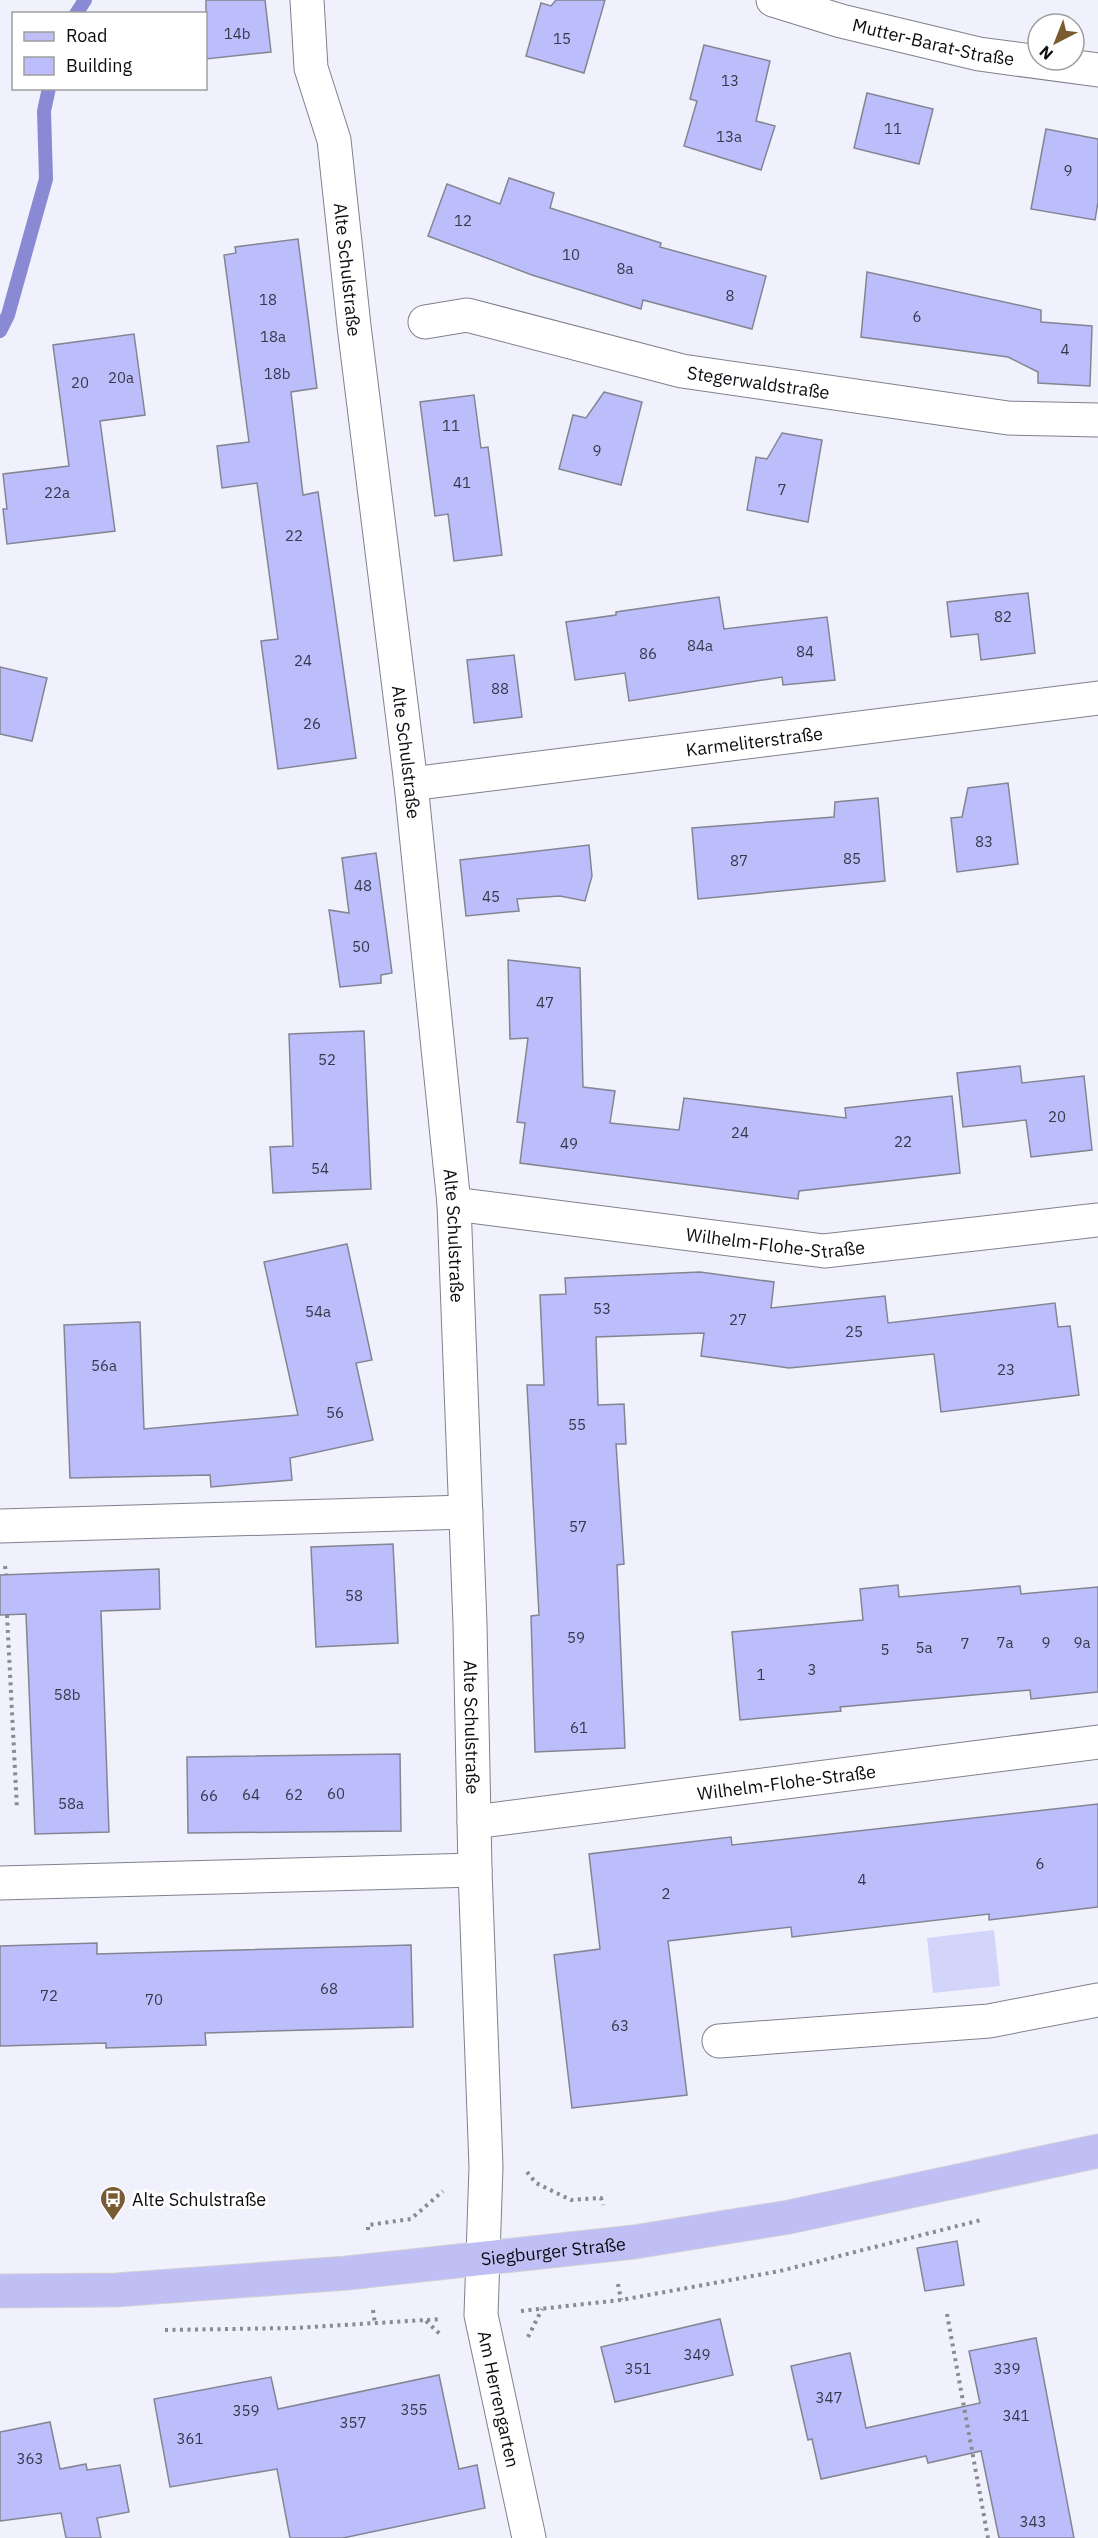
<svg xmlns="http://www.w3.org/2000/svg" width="1098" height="2538" font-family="'IBM Plex Sans',sans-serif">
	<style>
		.green { fill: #d2d5f9 }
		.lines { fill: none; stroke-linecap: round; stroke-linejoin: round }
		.stream { stroke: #898ad3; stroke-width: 14 }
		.building { fill: #bbbefb; stroke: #848592; stroke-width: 1.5 }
		.minor-casing { stroke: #80818e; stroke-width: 35 }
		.major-casing { stroke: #d3d3d4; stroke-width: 35 }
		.path { stroke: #898a92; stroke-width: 4; stroke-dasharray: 3 4.5; stroke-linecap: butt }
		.minor { stroke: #fff; stroke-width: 33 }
		.major { stroke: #bfbff5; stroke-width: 33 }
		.labels { text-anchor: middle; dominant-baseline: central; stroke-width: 6; stroke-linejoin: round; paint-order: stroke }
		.number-label { font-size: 15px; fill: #37384b }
		.street-label { font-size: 18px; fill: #0b0c10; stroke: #fff }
		.poi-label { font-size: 18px; fill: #0b0c10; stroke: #fff; text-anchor: start }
	</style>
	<rect width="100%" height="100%" fill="#f0f1fd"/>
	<!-- green -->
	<path class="green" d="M 994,1930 L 1000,1986 L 933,1993 L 927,1938 Z"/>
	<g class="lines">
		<!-- stream -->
		<g class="stream">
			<path d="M 76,14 L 85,0"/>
			<path d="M 0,331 L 8,315 L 46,179 L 44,111 L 49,88"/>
		</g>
	</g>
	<!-- building -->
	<g class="building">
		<path d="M 206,0 L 265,0 L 271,52 L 206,59 Z"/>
		<path d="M 556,0 L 605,0 L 584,73 L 526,56 L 541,3 L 551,6 Z"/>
		<path d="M 704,45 L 770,61 L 756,121 L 775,126 L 761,170 L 684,146 L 697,101 L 690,99 Z"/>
		<path d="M 867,93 L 933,109 L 919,164 L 854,148 Z"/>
		<path d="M 1046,129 L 1098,139 L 1098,202 L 1095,220 L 1031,209 Z"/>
		<path d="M 509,178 L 554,193 L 550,208 L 661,243 L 660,247 L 766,276 L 752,329 L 643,300 L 641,309 L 532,275 L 428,236 L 447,184 L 500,204 Z"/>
		<path d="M 298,239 L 317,388 L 291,392 L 303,495 L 318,492 L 356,758 L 278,769 L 261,641 L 278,639 L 257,483 L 222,488 L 217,446 L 249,442 L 224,255 L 236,253 L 235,247 Z"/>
		<path d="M 867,272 L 1041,310 L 1041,322 L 1092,326 L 1090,386 L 1038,383 L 1038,372 L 1008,357 L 861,337 Z"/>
		<path d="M 134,334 L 145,415 L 100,421 L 115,531 L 7,544 L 3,509 L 7,509 L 3,474 L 69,466 L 53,345 Z"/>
		<path d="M 604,392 L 642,402 L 621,485 L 559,469 L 573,415 L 586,418 Z"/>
		<path d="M 474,395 L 481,448 L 488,447 L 502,555 L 454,561 L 448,514 L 435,516 L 420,402 Z"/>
		<path d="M 782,433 L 822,440 L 808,522 L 747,510 L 756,457 L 767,459 Z"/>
		<path d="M 1028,593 L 1035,653 L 981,660 L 978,634 L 951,637 L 947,602 Z"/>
		<path d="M 719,597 L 724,629 L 827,617 L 835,680 L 783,685 L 782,677 L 629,701 L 625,673 L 575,680 L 566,622 L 616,615 L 616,612 Z"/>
		<path d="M 514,655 L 522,717 L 474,723 L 467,660 Z"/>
		<path d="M 0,667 L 47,678 L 32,741 L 0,734 Z"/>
		<path d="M 1008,783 L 1018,864 L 957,872 L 951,818 L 962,817 L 968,788 Z"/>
		<path d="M 878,798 L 885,881 L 698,899 L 692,828 L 834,817 L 835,802 Z"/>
		<path d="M 589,845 L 592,876 L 585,901 L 560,896 L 517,899 L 519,911 L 466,916 L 460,860 Z"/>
		<path d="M 376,853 L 392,973 L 381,975 L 381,983 L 340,987 L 329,910 L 349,913 L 342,858 Z"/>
		<path d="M 508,960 L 580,968 L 583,1087 L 615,1091 L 610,1123 L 679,1130 L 684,1098 L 846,1118 L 845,1108 L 952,1096 L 960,1173 L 799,1191 L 798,1199 L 520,1163 L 525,1123 L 517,1122 L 528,1038 L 510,1039 Z"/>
		<path d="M 364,1031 L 371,1189 L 273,1193 L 270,1147 L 293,1146 L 289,1034 Z"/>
		<path d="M 1020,1066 L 1022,1083 L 1084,1076 L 1092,1150 L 1031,1157 L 1026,1120 L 963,1127 L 957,1073 Z"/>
		<path d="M 347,1244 L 372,1360 L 356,1363 L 373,1440 L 290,1458 L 292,1480 L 211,1487 L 210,1475 L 70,1478 L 64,1325 L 140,1322 L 144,1429 L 298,1415 L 264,1262 Z"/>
		<path d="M 700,1272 L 774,1282 L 771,1308 L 885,1296 L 888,1323 L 1055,1303 L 1058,1327 L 1070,1326 L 1079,1395 L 941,1412 L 934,1354 L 789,1368 L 701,1356 L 704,1333 L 596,1337 L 598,1405 L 624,1404 L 626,1444 L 616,1444 L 624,1564 L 617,1565 L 625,1748 L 535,1752 L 531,1616 L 539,1615 L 527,1385 L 544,1385 L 540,1295 L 566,1294 L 565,1278 Z"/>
		<path d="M 393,1544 L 398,1643 L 316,1647 L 311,1547 Z"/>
		<path d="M 159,1569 L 160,1609 L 101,1611 L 109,1832 L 35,1834 L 26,1614 L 0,1615 L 0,1575 Z"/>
		<path d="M 898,1585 L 899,1597 L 1020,1586 L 1021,1594 L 1098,1587 L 1098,1692 L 1031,1699 L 1030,1690 L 840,1707 L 841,1711 L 740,1720 L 732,1632 L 863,1620 L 860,1589 Z"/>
		<path d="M 400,1754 L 401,1831 L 188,1833 L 187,1757 Z"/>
		<path d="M 1098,1804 L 1098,1907 L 989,1920 L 989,1914 L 792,1937 L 791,1927 L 668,1941 L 687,2095 L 572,2108 L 554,1955 L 600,1949 L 589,1854 L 731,1837 L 732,1845 Z"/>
		<path d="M 97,1943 L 97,1954 L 411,1945 L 413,2027 L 205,2033 L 206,2045 L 106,2048 L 106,2043 L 0,2046 L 0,1946 Z"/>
		<path d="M 957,2241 L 964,2285 L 925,2291 L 917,2248 Z"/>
		<path d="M 720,2319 L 733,2375 L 615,2402 L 601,2347 Z"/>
		<path d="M 1036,2338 L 1074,2538 L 999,2538 L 981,2451 L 928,2463 L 926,2456 L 821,2479 L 812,2439 L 808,2440 L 791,2366 L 850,2353 L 866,2428 L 980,2403 L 969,2351 Z"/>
		<path d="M 439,2375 L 459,2469 L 477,2465 L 485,2508 L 343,2538 L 290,2538 L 277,2469 L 170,2487 L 154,2399 L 271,2377 L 278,2409 Z"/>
		<path d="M 50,2422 L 60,2469 L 86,2464 L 87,2470 L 120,2465 L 129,2512 L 97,2518 L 101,2538 L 66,2538 L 61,2513 L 0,2521 L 0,2432 Z"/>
	</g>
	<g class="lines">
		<defs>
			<g id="minor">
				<path id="s1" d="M 307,0 L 311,68 L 334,140 L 354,326 L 411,784 L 454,1204 L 470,1624 L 475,1870 L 486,2167 L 481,2315 L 529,2538"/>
				<path id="s2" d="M 773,0 L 841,21 L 979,54 L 1098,70"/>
				<path id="s3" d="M 425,322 L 467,315 L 682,371 L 1008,418 L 1098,420"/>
				<path id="s4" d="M 411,784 L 1098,698"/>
				<path id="s5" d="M 454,1204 L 824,1251 L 1098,1220"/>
				<path d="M 0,1526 L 466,1512"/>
				<path id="s6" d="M 474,1822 L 1098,1742"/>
				<path d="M 0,1883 L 475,1870"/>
				<path d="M 719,2041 L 989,2021 L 1098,2000"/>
			</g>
			<g id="major">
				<path id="s7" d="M 0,2291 L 116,2290 L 347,2273 L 634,2242 L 789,2217 L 1098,2151"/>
			</g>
		</defs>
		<!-- minor casing -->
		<use href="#minor" class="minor-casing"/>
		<!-- major casing -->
		<use href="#major" class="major-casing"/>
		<!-- path -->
		<g class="path">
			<path d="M 5,1566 L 6,1575"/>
			<path d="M 7,1615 L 17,1809"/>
			<path d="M 527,2172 L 536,2183 L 571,2200 L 601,2198 L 603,2205"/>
			<path d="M 368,2230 L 368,2225 L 411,2219 L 443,2191"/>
			<path d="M 618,2284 L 621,2300"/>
			<path d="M 373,2310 L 375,2324"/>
			<path d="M 521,2311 L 621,2300 L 780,2271 L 981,2220"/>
			<path d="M 947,2314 L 988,2538"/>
			<path d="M 426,2321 L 442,2336"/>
			<path d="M 165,2330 L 294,2328 L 442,2319"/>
			<path d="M 528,2337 L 542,2309"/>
		</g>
		<!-- minor -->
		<use href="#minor" class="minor"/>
		<!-- major -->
		<use href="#major" class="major"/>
	</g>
	<!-- icons -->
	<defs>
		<symbol id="bus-pin" viewBox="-11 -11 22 30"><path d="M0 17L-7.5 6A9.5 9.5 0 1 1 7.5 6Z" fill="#7a5a30" stroke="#fff"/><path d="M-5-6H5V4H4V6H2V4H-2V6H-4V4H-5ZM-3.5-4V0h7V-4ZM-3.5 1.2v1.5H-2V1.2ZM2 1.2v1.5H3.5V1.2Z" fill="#fff"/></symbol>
	</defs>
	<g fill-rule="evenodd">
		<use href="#bus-pin" x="98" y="2184" width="30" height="40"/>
	</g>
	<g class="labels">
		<!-- number labels -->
		<g class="number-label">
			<text x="237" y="33">14b</text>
			<text x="562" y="38">15</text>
			<text x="730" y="80">13</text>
			<text x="893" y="128">11</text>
			<text x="729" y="136">13a</text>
			<text x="1068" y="170">9</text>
			<text x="463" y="220">12</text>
			<text x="571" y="254">10</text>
			<text x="625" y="268">8a</text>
			<text x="730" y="295">8</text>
			<text x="268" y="299">18</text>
			<text x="917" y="316">6</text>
			<text x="273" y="336">18a</text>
			<text x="1065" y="349">4</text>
			<text x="277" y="373">18b</text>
			<text x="121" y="377">20a</text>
			<text x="80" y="382">20</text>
			<text x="451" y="425">11</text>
			<text x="597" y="450">9</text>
			<text x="462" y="482">41</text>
			<text x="782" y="489">7</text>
			<text x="57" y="492">22a</text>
			<text x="294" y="535">22</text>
			<text x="1003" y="616">82</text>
			<text x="700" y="645">84a</text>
			<text x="805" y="651">84</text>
			<text x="648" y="653">86</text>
			<text x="303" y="660">24</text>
			<text x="500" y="688">88</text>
			<text x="312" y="723">26</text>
			<text x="984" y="841">83</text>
			<text x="852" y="858">85</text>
			<text x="739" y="860">87</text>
			<text x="363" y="885">48</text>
			<text x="491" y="896">45</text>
			<text x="361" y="946">50</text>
			<text x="545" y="1002">47</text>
			<text x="327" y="1059">52</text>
			<text x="1057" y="1116">20</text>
			<text x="740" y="1132">24</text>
			<text x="903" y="1141">22</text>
			<text x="569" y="1143">49</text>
			<text x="320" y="1168">54</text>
			<text x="602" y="1308">53</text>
			<text x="318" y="1311">54a</text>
			<text x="738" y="1319">27</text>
			<text x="854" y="1331">25</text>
			<text x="104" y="1365">56a</text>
			<text x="1006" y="1369">23</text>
			<text x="335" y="1412">56</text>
			<text x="577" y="1424">55</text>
			<text x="578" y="1526">57</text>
			<text x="354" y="1595">58</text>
			<text x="576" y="1637">59</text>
			<text x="1005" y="1642">7a</text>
			<text x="1046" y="1642">9</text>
			<text x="1082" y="1642">9a</text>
			<text x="965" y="1643">7</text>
			<text x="924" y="1647">5a</text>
			<text x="885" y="1649">5</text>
			<text x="812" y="1669">3</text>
			<text x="761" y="1674">1</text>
			<text x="67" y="1694">58b</text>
			<text x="579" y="1727">61</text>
			<text x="336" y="1793">60</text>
			<text x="251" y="1794">64</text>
			<text x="294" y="1794">62</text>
			<text x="209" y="1795">66</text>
			<text x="71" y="1803">58a</text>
			<text x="1040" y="1863">6</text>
			<text x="862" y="1879">4</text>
			<text x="666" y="1893">2</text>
			<text x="329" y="1988">68</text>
			<text x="49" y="1995">72</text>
			<text x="154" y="1999">70</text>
			<text x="620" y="2025">63</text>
			<text x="697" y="2354">349</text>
			<text x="638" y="2368">351</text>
			<text x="1007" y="2368">339</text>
			<text x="829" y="2397">347</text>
			<text x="414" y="2409">355</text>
			<text x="246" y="2410">359</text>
			<text x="1016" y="2415">341</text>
			<text x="353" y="2422">357</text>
			<text x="190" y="2438">361</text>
			<text x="30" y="2458">363</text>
			<text x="1033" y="2521">343</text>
		</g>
		<!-- street labels -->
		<g class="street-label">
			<text stroke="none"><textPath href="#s2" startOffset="166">Mutter-Barat-Straße</textPath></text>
			<text stroke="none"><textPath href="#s1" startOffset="274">Alte Schulstraße</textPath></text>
			<text stroke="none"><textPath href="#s3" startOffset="342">Stegerwaldstraße</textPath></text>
			<text stroke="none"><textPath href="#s4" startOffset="346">Karmeliterstraße</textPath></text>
			<text stroke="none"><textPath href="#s1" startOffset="760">Alte Schulstraße</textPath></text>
			<text stroke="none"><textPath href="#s1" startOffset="1246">Alte Schulstraße</textPath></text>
			<text stroke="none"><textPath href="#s5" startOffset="324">Wilhelm-Flohe-Straße</textPath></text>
			<text stroke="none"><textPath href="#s1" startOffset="1738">Alte Schulstraße</textPath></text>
			<text stroke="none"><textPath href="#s6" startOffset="315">Wilhelm-Flohe-Straße</textPath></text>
			<text stroke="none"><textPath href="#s7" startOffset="555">Siegburger Straße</textPath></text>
			<text stroke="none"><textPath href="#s1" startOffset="2412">Am Herrengarten</textPath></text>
		</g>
		<!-- poi labels -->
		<g class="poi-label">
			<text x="132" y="2199">Alte Schulstraße</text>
		</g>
	</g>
	<!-- legend -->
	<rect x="12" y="12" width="195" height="78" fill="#ffffff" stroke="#9d9e9f" stroke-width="1.5"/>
	<rect x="24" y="32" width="30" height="9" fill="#bfbff5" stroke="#9d9e9f" stroke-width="1.5"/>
	<text x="66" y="42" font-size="18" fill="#0b0c10">Road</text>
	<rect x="24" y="57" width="30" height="18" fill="#bbbefb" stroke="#9d9e9f" stroke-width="1.5"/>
	<text x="66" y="72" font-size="18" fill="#0b0c10">Building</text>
	<!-- north arrow -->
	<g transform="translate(1056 42) rotate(222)"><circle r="28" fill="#ffffff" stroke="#9d9e9f" stroke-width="1.5"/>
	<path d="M0-4.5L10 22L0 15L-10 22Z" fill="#7a5a30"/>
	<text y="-9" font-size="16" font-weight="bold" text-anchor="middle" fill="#0b0c10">N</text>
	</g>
</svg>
